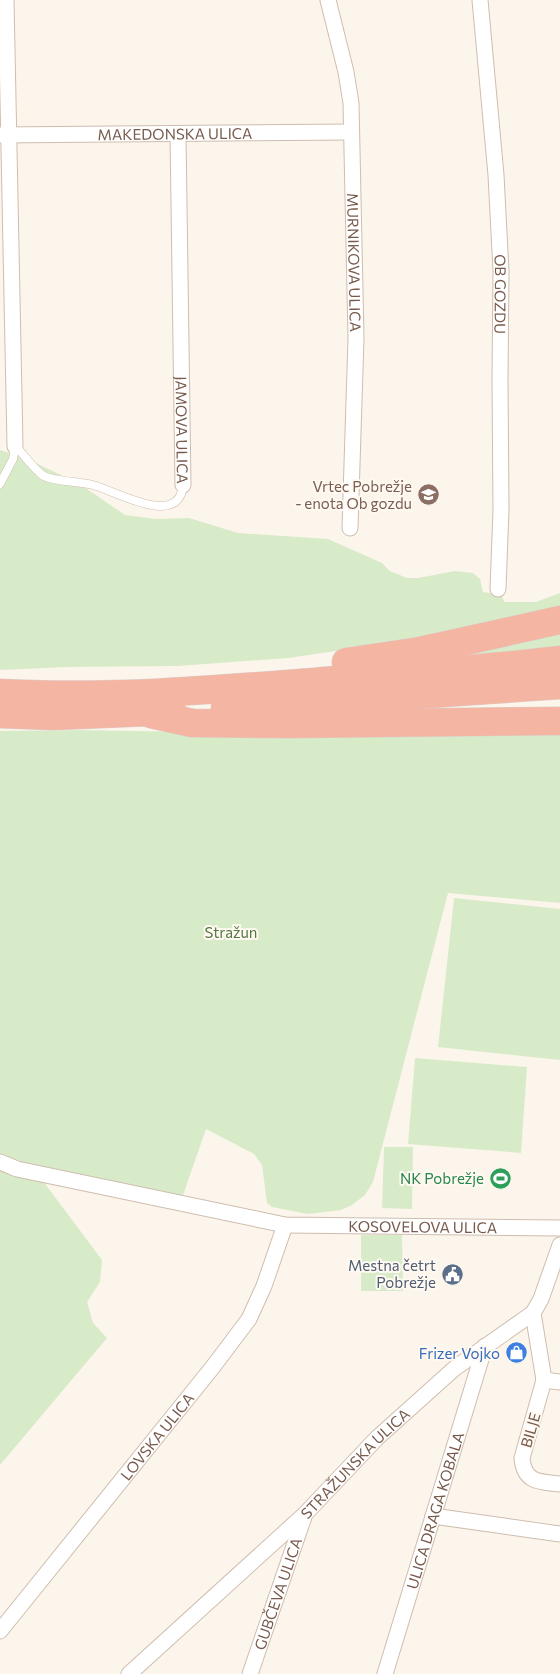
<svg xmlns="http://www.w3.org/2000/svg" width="560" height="1674" font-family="Commissioner,sans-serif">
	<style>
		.green { fill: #d8ebc8 }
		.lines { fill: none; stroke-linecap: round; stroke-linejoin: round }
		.lane-casing { stroke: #cfbdaf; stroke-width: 9 }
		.street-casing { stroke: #cfbdaf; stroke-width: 17 }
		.highway-casing { stroke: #d9d1cd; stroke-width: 29 }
		.lane { stroke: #fff; stroke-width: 8 }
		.street { stroke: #fff; stroke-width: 15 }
		.highway { stroke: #f5b5a3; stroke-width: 28 }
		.labels { text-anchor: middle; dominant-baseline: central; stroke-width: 4; stroke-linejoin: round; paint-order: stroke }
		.street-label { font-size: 15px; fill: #785b4d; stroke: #fff9f1 }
		.education-label { font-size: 15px; fill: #785e54; stroke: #fff9f1; text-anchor: end }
		.park-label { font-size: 15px; fill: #537842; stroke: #fff9f1 }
		.leisure-label { font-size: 15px; fill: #27864d; stroke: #fff9f1; text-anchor: end }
		.service-label { font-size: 15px; fill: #4e5e75; stroke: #fff9f1; text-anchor: end }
		.shop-label { font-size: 15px; fill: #366cbe; stroke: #fff9f1; text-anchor: end }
	</style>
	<rect width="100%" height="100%" fill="#fcf5eb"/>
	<!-- green -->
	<g class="green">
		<path d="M 0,450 L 27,459 L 78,483 L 125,515 L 156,519 L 189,518 L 238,533 L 328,539 L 382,563 L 390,571 L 407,578 L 418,578 L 455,571 L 473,573 L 480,579 L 483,592 L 502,595 L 504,602 L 536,602 L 560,593 L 560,615 L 411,640 L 288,658 L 178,666 L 68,667 L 0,670 Z"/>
		<path d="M 560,631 L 560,652 L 411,660 Z"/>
		<path d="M 80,730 L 249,733 L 560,733 L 560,903 L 448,893 L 373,1182 L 365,1195 L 352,1205 L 341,1210 L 308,1214 L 272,1207 L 267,1203 L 262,1165 L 254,1154 L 206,1129 L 182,1198 L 43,1181 L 102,1260 L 100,1282 L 87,1302 L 93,1323 L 107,1338 L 0,1465 L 0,731 Z"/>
		<path d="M 454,898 L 560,909 L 560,1060 L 438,1047 Z"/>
		<path d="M 415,1058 L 527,1067 L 521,1153 L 408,1144 Z"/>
		<path d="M 384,1147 L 413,1147 L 412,1209 L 382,1208 Z"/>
		<path d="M 361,1235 L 402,1235 L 403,1291 L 361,1291 Z"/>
	</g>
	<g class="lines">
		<defs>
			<path id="lane" d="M 0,484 L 13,459 L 15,446 C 22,452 37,473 44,476 C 52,481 82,482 93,485 C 116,491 179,529 183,485"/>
			<g id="street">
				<path d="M 6,0 L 15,446"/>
				<path id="s1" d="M 328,0 L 346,72 L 351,103 L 356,338 L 350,528"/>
				<path id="s2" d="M 480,0 L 496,175 L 501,271 L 500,379 L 501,510 L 498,589"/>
				<path id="s3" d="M 178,134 L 183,485"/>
				<path id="s4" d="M 0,135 L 351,132"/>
				<path id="s5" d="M 0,1162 L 17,1169 L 285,1225 L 560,1228"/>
				<path d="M 533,1313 L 544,1380 L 560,1382"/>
				<path d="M 544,1380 L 522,1458 C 524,1483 540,1482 560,1484"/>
				<path d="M 433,1516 L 560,1534"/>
				<path id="s6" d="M 0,1631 L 212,1368 L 249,1319 L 264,1286 L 285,1225"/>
				<path id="s7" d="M 129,1674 L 305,1514 L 377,1438 L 455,1368 L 533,1313 L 541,1299 L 560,1245"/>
				<path id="s8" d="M 250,1674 L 304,1517"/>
				<path id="s9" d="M 385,1674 L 485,1346"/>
			</g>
			<g id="highway">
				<path d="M 346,662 L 420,651 L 560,620"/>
				<path d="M 0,693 C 113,699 225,689 337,680 C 411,673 486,669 560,660"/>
				<path d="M 225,708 L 560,685"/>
				<path d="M 0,714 L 53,716 L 172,711"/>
				<path d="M 151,714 L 192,723 L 291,724 L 560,721"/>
			</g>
		</defs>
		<!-- lane casing -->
		<use href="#lane" class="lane-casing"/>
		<!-- street casing -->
		<use href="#street" class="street-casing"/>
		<!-- highway casing -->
		<use href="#highway" class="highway-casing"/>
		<!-- lane -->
		<use href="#lane" class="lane"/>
		<!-- street -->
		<use href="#street" class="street"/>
		<!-- highway -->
		<use href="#highway" class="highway"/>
	</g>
	<!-- icons -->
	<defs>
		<symbol id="school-disc" viewBox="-11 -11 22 22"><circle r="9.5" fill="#8d6e63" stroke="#fff9f1"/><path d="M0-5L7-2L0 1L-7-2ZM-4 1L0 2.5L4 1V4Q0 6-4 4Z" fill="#fff"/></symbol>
		<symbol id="stadium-disc" viewBox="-11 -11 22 22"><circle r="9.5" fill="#2e9e5b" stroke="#fff9f1"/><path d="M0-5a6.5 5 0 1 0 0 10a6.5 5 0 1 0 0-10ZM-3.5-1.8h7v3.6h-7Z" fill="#fff"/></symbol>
		<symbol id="civic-disc" viewBox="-11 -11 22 22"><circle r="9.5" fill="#5c6f8a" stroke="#fff9f1"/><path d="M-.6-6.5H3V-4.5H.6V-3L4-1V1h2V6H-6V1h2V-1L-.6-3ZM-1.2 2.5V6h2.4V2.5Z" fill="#fff"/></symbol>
		<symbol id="shop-disc" viewBox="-11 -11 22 22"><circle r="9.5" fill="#3f7fe0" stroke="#fff9f1"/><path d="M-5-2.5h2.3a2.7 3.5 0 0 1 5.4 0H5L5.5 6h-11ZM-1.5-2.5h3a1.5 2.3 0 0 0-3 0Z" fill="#fff"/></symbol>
	</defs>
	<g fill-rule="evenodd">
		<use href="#school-disc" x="416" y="482" width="25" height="25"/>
		<use href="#stadium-disc" x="488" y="1166" width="25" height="25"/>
		<use href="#civic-disc" x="440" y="1262" width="25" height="25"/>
		<use href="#shop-disc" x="504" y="1340" width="25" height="25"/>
	</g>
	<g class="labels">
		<!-- street labels -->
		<g class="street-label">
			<text stroke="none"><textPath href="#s4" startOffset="175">MAKEDONSKA ULICA</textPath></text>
			<text stroke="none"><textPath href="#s1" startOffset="265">MURNIKOVA ULICA</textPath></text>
			<text stroke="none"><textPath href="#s2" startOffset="295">OB GOZDU</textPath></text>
			<text stroke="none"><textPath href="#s3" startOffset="296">JAMOVA ULICA</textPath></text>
			<text stroke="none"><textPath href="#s5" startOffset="430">KOSOVELOVA ULICA</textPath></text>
			<text transform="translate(530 1430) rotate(-74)">BILJE</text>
			<text stroke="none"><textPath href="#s6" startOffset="250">LOVSKA ULICA</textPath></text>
			<text stroke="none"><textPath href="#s7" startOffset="309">STRAŽUNSKA ULICA</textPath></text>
			<text stroke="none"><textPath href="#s9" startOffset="171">ULICA DRAGA KOBALA</textPath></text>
			<text stroke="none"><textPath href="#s8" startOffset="85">GUBČEVA ULICA</textPath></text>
		</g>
		<!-- education labels -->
		<g class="education-label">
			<text x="412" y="486">Vrtec Pobrežje<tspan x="412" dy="17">- enota Ob gozdu</tspan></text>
		</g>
		<!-- park labels -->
		<g class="park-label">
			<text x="231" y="932">Stražun</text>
		</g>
		<!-- leisure labels -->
		<g class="leisure-label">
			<text x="484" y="1178">NK Pobrežje</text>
		</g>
		<!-- service labels -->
		<g class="service-label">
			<text x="436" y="1265">Mestna četrt<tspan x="436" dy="17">Pobrežje</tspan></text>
		</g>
		<!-- shop labels -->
		<g class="shop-label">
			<text x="500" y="1353">Frizer Vojko</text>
		</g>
	</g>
</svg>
